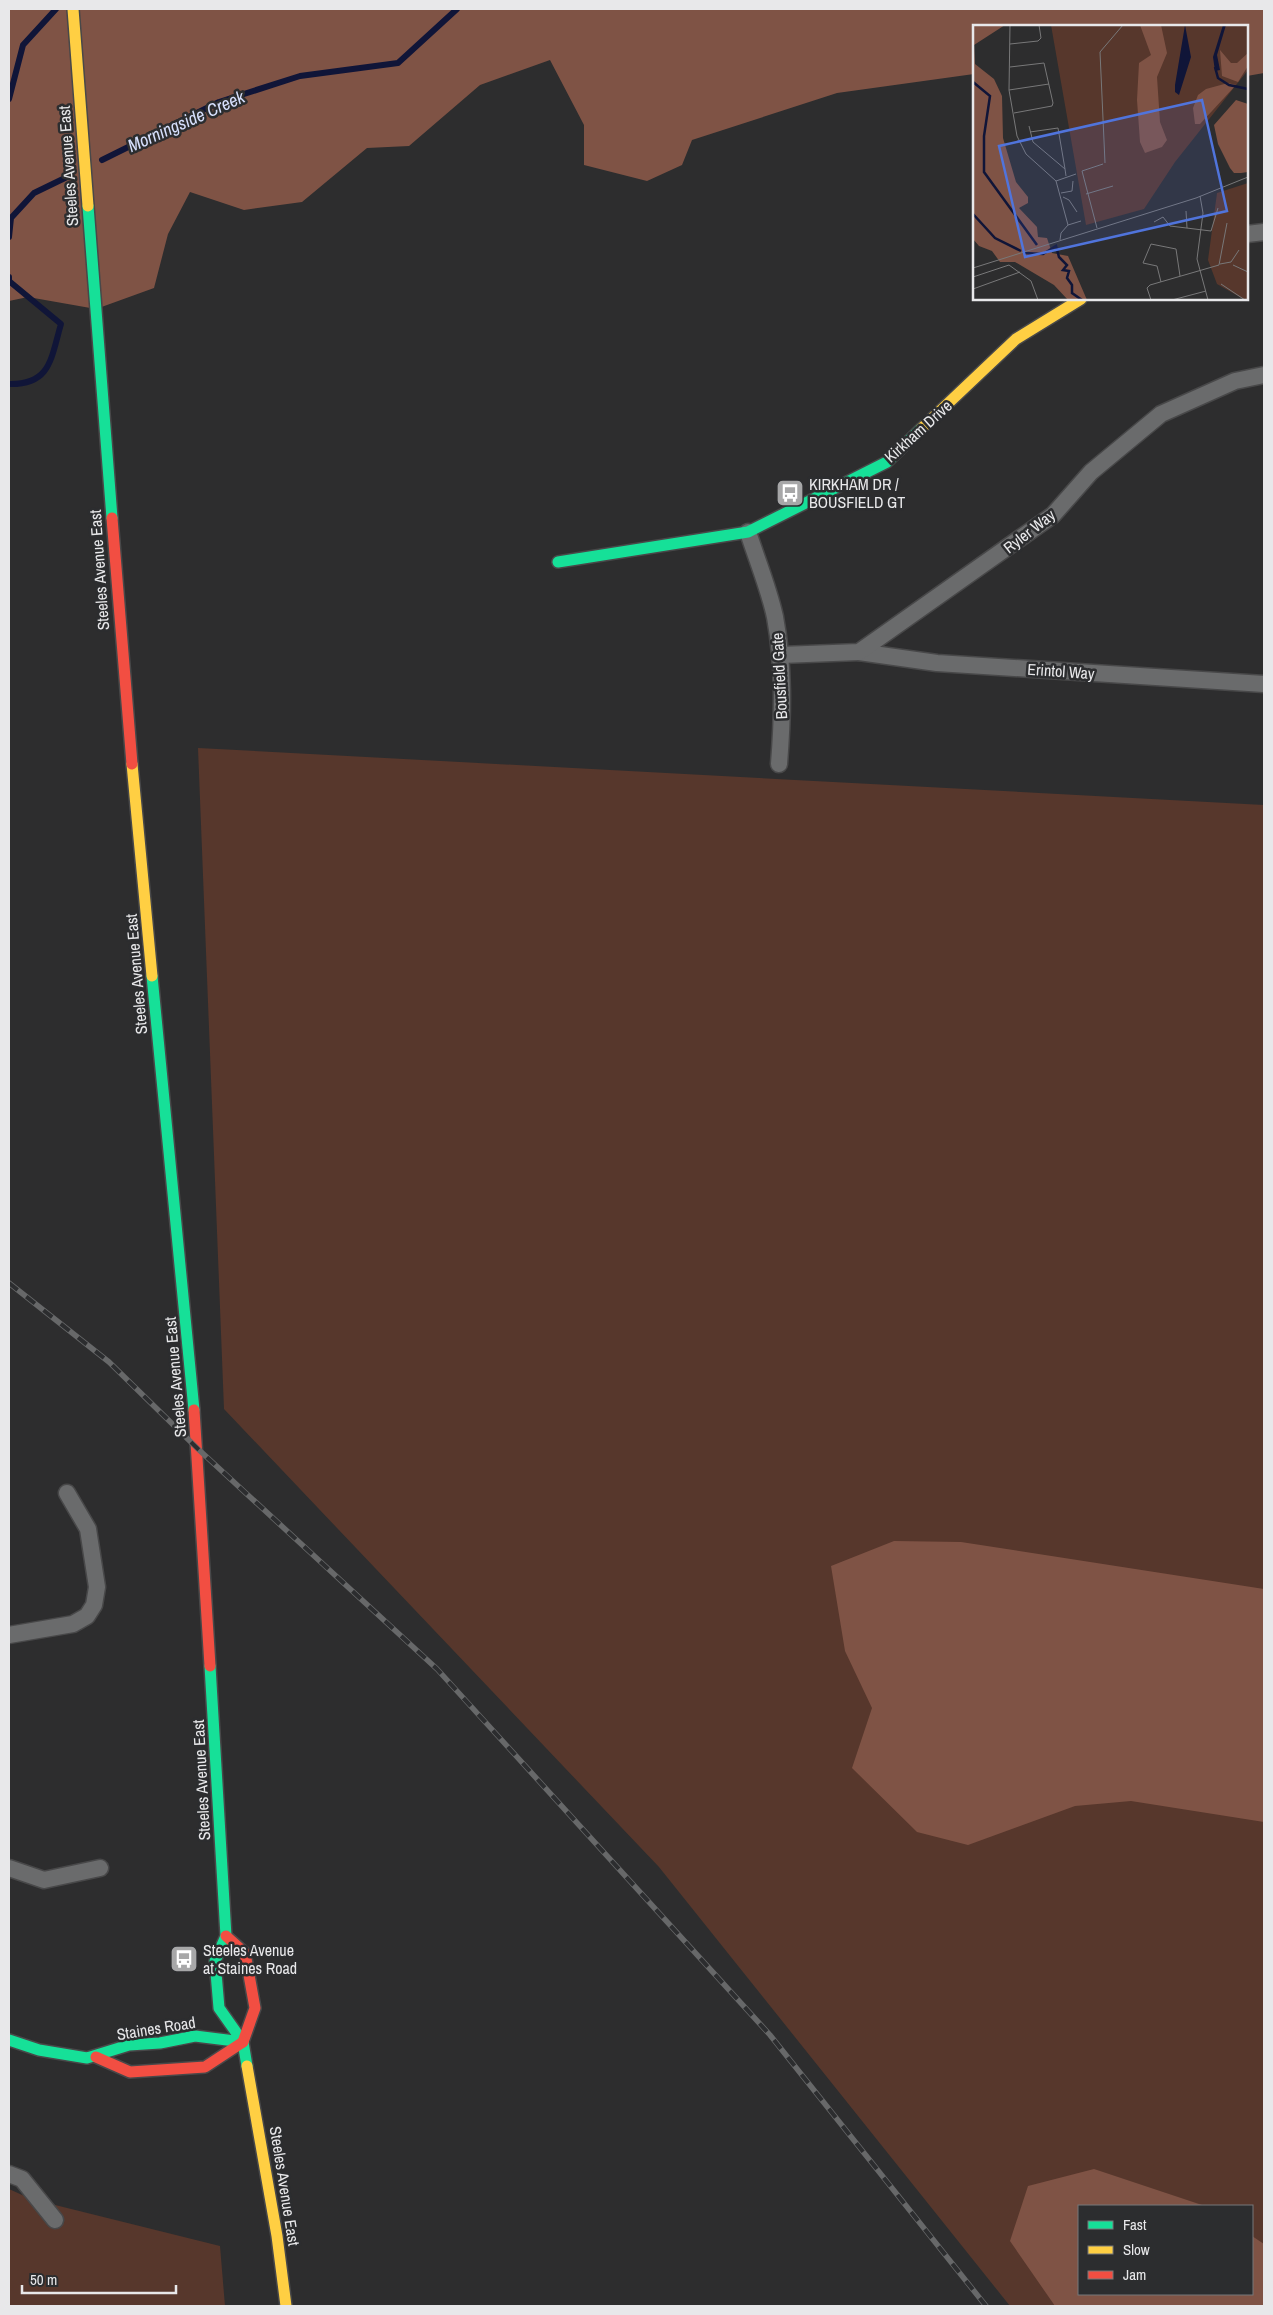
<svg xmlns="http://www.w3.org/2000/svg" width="1273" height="2315" font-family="'Archivo Narrow',sans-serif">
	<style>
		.green { fill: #57372c; fill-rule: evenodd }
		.forest { fill: #7f5345 }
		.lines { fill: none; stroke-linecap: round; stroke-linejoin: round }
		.stream { stroke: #101538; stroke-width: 6 }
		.street-casing { stroke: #484849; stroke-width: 19 }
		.fast-casing { stroke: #484849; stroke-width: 14 }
		.slow-casing { stroke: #484849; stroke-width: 14 }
		.jam-casing { stroke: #484849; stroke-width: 14 }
		.street { stroke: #6a6b6c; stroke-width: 16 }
		.fast { stroke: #16e098; stroke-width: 11 }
		.slow { stroke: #ffcf43; stroke-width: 11 }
		.jam { stroke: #f24e42; stroke-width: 11 }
		.rail-casing { stroke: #676869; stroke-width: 5.5 }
		.rail { stroke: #2c2d2f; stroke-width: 4; stroke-dasharray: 11; stroke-linecap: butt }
		.labels { text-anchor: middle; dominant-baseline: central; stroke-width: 5; stroke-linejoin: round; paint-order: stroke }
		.street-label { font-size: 16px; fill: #e8e8ea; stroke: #2c2d2f }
		.poi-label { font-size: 16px; fill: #e8e8ea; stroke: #2c2d2f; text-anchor: start }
		.water-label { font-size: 18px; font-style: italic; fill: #d7e0fd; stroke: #2c2d2f }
		.inset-river { fill: none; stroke: #101538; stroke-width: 2.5 }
		.inset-road { fill: none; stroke: #787879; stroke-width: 1 }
		.view { fill: #5074dc; fill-opacity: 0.15; stroke: #5074dc; stroke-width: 2.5 }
		.inset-edge { fill: none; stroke: #e8e8ea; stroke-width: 2.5 }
	</style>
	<rect width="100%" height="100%" fill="#2d2d2e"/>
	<!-- green -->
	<g class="green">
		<path d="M 198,748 L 1264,805 L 1264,2306 L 1010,2306 L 659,1867 L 224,1409 ZM 1079,2206 L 1252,2206 L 1252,2294 L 1079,2294 Z"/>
		<path d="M 9,2189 L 31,2199 L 220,2246 L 225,2306 L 9,2306 Z"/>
	</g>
	<!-- forest -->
	<g class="forest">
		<path d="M 9,9 L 1264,9 L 1264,73 L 1247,76 L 1247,26 L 974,26 L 974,74 L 837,93 L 692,140 L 682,165 L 647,181 L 584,165 L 584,125 L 550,60 L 480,85 L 409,146 L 367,148 L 302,202 L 244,210 L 190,192 L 168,234 L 154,288 L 96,309 L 28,297 L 9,301 Z"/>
		<path d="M 894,1541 L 961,1542 L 1264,1589 L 1264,1822 L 1131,1801 L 1075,1806 L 968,1845 L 917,1832 L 852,1768 L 872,1708 L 845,1651 L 831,1566 Z"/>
		<path d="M 1094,2169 L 1205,2206 L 1079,2206 L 1079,2294 L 1252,2294 L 1252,2236 L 1264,2244 L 1264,2306 L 1055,2306 L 1010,2241 L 1028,2186 Z"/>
	</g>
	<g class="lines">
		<!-- stream -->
		<g class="stream">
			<path d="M 9,99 L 23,45 L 56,9"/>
			<path d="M 102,160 L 219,102 L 300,76 L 398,63 L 457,9"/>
			<path d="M 9,237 L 11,218 L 34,193 L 67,177"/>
			<path d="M 9,277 L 9,281 L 61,324 C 51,358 51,385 9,384"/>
		</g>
		<defs>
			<g id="street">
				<path d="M 1247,234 L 1264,232"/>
				<path d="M 748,532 C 757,560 769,589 775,617 C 784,666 783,714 779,764"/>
				<path d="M 859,652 L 937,663 L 1264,684"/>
				<path d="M 781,655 L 859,652 L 1053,515 L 1091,472 L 1161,414 L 1235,381 L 1264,375"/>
				<path d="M 9,1635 L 73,1624 L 87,1616 L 94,1605 L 97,1587 L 88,1529 L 67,1493"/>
				<path d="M 9,1868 L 44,1880 L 100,1868"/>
				<path d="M 9,2174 L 22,2179 L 55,2220"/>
			</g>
			<g id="fast">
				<path d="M 88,206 L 112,518"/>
				<path d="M 558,562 L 748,532 L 887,462 L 921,429"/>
				<path d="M 152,976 L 194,1410"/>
				<path d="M 210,1666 L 226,1936 L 215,1961 L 219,2008 L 243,2042 L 247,2066"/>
				<path d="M 9,2040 L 39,2050 L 87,2058 L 129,2045 L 160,2043 L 195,2036 L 243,2042"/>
			</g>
			<g id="slow">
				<path d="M 73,9 L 88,206"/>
				<path d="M 921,429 L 1016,339 L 1081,299"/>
				<path d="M 132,764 L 152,976"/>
				<path d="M 247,2066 L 277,2236 L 286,2306"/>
			</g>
			<g id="jam">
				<path d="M 112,518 L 132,764"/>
				<path d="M 194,1410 L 210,1666"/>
				<path d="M 226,1936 L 245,1953 L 255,2008 L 243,2042"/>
				<path d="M 96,2057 L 130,2072 L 205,2067 L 243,2042"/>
			</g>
		</defs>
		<!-- street casing -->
		<use href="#street" class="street-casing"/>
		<!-- fast casing -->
		<use href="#fast" class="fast-casing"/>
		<!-- slow casing -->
		<use href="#slow" class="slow-casing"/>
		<!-- jam casing -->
		<use href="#jam" class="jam-casing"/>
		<!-- street -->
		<use href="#street" class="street"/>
		<!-- fast -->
		<use href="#fast" class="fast"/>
		<!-- slow -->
		<use href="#slow" class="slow"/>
		<!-- jam -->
		<use href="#jam" class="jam"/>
		<defs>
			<path id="rail" d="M 9,1283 L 109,1362 L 198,1449 L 437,1669 L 770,2035 L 986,2306"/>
		</defs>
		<!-- rail casing -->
		<use href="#rail" class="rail-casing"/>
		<!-- rail -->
		<use href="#rail" class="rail"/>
	</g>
	<!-- icons -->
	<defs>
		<symbol id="bus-square" viewBox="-11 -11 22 22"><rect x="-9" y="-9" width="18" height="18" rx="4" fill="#a7a7a8" stroke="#2c2d2f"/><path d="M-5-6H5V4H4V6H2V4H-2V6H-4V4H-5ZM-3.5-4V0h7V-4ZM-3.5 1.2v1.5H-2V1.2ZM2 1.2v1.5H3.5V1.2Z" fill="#fff"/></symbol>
	</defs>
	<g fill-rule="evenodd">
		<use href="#bus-square" x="774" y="477" width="32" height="32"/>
		<use href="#bus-square" x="168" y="1943" width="32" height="32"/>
	</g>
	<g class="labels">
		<!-- street labels -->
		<g class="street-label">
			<text transform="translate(68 166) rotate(-94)">Steeles Avenue East</text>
			<text transform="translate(918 431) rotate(-42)">Kirkham Drive</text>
			<text transform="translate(1029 531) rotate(-38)">Ryler Way</text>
			<text transform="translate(99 570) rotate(-94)">Steeles Avenue East</text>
			<text transform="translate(1061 671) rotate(4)">Erintol Way</text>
			<text transform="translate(779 676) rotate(-93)">Bousfield Gate</text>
			<text transform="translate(136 974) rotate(-95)">Steeles Avenue East</text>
			<text transform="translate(175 1377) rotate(-95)">Steeles Avenue East</text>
			<text transform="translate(201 1780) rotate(-93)">Steeles Avenue East</text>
			<text transform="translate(156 2028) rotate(-9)">Staines Road</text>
			<text transform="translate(285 2186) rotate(81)">Steeles Avenue East</text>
		</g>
		<!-- poi labels -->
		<g class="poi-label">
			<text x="809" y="484">KIRKHAM DR /<tspan x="809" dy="18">BOUSFIELD GT</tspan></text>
			<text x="203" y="1950">Steeles Avenue<tspan x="203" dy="18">at Staines Road</tspan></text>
		</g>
		<!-- water labels -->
		<g class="water-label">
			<text transform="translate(186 121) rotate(-24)">Morningside Creek</text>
		</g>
	</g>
	<!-- overview -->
	<g transform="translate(973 25)">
		<rect width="275" height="275" fill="#2d2d2e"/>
		<path d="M 78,0 L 275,0 L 275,45 L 202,137 L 171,184 L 113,200 ZM 275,158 L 275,275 L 272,275 L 244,259 L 235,235 L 244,168 Z" fill="#57372c"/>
		<path d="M 0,0 L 32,0 L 1,20 L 2,39 L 21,54 L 29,71 L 30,113 L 43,157 L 55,172 L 55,178 L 46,183 L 64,202 L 65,212 L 74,213 L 79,228 L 95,231 L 114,275 L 95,275 L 81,260 L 42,237 L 27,237 L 19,226 L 6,221 L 0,214 ZM 167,0 L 188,0 L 194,28 L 184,52 L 187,97 L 194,115 L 189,122 L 172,128 L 167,117 L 164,75 L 166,38 L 178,30 ZM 247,25 L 258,38 L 264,38 L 275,28 L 275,41 L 265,57 L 249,51 ZM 255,58 L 263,60 L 227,99 L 222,99 L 220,83 L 225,70 L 233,64 ZM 263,75 L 275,79 L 275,147 L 268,148 L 261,148 L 257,143 L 245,119 L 241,100 Z" fill="#7f5345"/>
		<path d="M 212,0 L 218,32 L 206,70 L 202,67 L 202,60 ZM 250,0 L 253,0 L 244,30 L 247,45 L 242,46 L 240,32 Z" fill="#101538"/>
		<path class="inset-river" d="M 242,42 L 245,53 L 256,60 L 275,64M 0,57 L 17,71 L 11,111 L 11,147 L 64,220M 0,189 L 22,213 L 48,226M 52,228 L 70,229 L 83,221 L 86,232 L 94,240 L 90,245 L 96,246 L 94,253 L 99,260 L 99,268 L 109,275"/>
		<path class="inset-road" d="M 37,0 L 36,65 L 44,111 L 53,129 L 83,156 L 95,200M 37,19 L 65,16 L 68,13 L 66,0M 37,42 L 71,38 L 80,78 L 79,81 L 41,88M 36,65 L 76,59M 56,101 L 60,117 L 92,144 L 93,151M 57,107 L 85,103 L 92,144M 132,138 L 127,27 L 150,0M 83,156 L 103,149M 88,168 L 99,166 L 100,156M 113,169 L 140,161M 227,171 L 230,188 L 224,234 L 235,275M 90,172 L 96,175 L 104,187M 213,186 L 214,203M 181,197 L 190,192 L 197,201 L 238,206 L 245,183M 124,203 L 109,146 L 130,139M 87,215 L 88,208 L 95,200 L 108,196M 247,239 L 258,237 L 266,225M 260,240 L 275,247M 0,243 L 223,173 L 275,152M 0,252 L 36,240 L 58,256 L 65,275M 188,257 L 184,241 L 170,238 L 178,219 L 203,224 L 207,251M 248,259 L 272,275M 0,264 L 47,247M 178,275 L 174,263 L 177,260 L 246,240 L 254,198M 199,275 L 233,266"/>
		<path class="view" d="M 229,75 L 254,186 L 52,232 L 26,121 Z"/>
		<rect width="275" height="275" class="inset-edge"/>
	</g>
	<!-- border -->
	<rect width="1273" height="2315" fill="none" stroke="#e8e8ea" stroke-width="20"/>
	<!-- legend -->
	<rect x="1078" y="2205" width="175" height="90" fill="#2c2d2f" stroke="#77787a"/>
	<rect x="1088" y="2221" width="25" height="8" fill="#16e098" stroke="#77787a"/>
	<text x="1123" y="2230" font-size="15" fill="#e8e8ea">Fast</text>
	<rect x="1088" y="2246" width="25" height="8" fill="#ffcf43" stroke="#77787a"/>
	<text x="1123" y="2255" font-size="15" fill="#e8e8ea">Slow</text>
	<rect x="1088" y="2271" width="25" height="8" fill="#f24e42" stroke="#77787a"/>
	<text x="1123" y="2280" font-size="15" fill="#e8e8ea">Jam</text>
	<!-- scale -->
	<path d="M22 2285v8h154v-8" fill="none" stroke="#e8e8ea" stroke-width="2.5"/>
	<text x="30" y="2285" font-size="15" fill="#e8e8ea" stroke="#2c2d2f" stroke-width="4" paint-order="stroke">50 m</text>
</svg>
